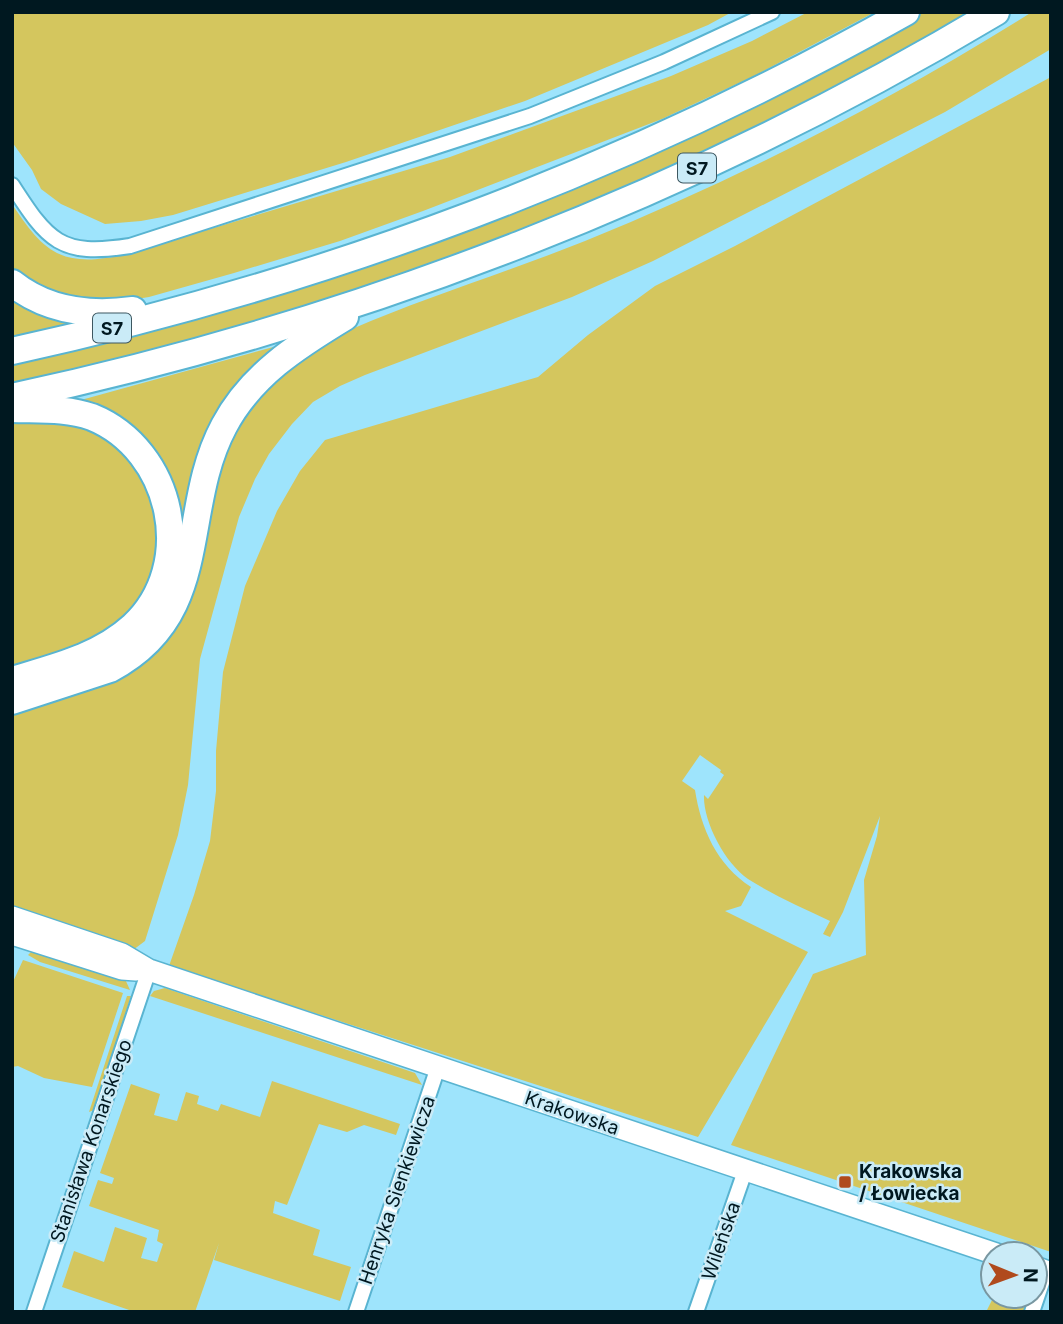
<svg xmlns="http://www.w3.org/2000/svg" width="1063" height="1324" font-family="Inter,sans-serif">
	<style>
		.green { fill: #d4c65e }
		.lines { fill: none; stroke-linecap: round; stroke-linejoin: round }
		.street-casing { stroke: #59b4d1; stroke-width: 18 }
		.secondary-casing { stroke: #59b4d1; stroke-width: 24 }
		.highway-casing { stroke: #59b4d1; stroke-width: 30 }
		.street { stroke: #fff; stroke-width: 14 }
		.secondary { stroke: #fff; stroke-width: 21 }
		.highway { stroke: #fff; stroke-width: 26 }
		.poi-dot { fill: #b04a1d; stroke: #caebf7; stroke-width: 2.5 }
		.labels { text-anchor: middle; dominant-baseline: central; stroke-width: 5; stroke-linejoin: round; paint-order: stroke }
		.shield { fill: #caebf7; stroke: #3d5760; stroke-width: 2 }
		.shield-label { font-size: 18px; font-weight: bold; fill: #001820 }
		.street-label { font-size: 19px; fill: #001820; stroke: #caebf7 }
		.poi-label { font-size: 19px; font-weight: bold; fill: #001820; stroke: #caebf7; text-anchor: start }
	</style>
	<rect width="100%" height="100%" fill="#9ee4fc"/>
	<!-- green -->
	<g class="green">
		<path d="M 12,12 L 732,12 L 708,25 L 525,101 L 346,162 L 173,215 L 141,221 L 105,224 L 61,204 L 41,189 L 32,170 L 12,142 Z"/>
		<path d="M 808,12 L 875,12 L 756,75 L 662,119 L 423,211 L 340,241 L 234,273 L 149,297 L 117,302 L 70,301 L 20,275 L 12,267 L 12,204 C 44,253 62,268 123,255 L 450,157 L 671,76 L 752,41 Z"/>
		<path d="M 924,12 L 976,12 L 814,101 L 604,198 L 376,286 L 196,342 L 12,387 L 12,360 L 256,298 L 867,44 Z"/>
		<path d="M 1032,12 L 1051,12 L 1051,49 L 945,112 L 653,261 L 572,297 L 365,375 L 340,386 L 313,402 L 292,424 L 269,454 L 255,479 L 239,517 L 200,659 L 188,785 L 178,835 L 145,941 L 133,950 L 12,909 L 12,709 L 94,686 L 217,470 L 240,420 L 267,385 L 326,342 L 352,329 C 428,296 508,272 585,241 C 740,178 890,101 1032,12 Z"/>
		<path d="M 1051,77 L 1051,1252 L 731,1145 L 813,974 L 866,955 L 864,880 L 877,836 L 880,816 L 843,912 L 830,937 L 823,934 L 830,921 C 803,908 773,895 748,879 C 725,863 703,822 704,795 L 708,799 L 724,775 L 720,772 L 721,770 L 700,755 L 682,781 L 695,790 C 701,829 717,865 751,887 L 741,906 L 725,911 L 808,952 L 698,1137 L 169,966 L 194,895 L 210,841 L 216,791 L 216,751 L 223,672 L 245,586 L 277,511 L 300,471 L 325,440 L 538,377 L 588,335 L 655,286 L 735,246 Z"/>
		<path d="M 12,297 L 79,322 L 12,337 Z"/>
		<path d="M 277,346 L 244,380 L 186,530 L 180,530 L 179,516 L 81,400 Z"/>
		<path d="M 12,418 L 45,418 L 100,431 L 135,459 L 158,512 L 157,560 L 137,605 L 103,636 L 12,671 Z"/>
		<path d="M 32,951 L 125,979 L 130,990 L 40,962 L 28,955 Z"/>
		<path d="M 23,960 L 123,993 L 92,1087 L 44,1078 L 18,1066 L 12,1067 L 12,984 Z"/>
		<path d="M 165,988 L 415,1073 L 422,1085 L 150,996 L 154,991 Z"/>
		<path d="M 127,996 L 131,996 L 94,1110 L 89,1112 Z"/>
		<path d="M 272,1081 L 400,1124 L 396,1135 L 364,1125 L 347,1132 L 319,1124 L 287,1205 L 275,1201 L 273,1213 L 320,1230 L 313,1255 L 351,1267 L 340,1301 L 214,1260 L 219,1243 L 195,1312 L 135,1312 L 62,1287 L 74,1251 L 104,1262 L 115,1227 L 147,1238 L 141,1258 L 157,1262 L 163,1244 L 157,1241 L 159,1230 L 89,1206 L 98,1180 L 112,1184 L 114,1178 L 100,1173 L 131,1084 L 160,1094 L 154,1115 L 177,1121 L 186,1092 L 199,1096 L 197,1104 L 218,1111 L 221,1104 L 260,1117 Z"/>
		<path d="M 994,1296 L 1023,1296 L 1028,1298 L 1024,1312 L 986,1312 Z"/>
	</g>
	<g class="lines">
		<defs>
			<g id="street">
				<path d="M 12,185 C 48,241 60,257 130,246 L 530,116 L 664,62 L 772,12"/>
				<path d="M 34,1312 L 149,970"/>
				<path d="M 356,1312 L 438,1067"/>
				<path d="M 696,1312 L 745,1171"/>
				<path d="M 1032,1312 L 1046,1271"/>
			</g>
			<g id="secondary">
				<path d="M 12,917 L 122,954 L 149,970 L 996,1254"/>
				<path d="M 12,934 L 122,969 L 136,970"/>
				<path d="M 1035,1267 L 1051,1273"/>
			</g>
			<g id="highway">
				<path d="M 12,283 C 47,311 90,316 133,310"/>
				<path d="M 12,351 C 324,283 628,169 906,12"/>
				<path d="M 12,397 C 356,323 694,193 996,12"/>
				<path d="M 12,409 C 38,410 67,408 92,417 C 173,450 198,565 133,626 C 99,657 55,667 12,680"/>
				<path d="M 12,701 L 110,669 C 214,614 178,512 224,426 C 251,375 297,346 345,317"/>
			</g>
		</defs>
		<!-- street casing -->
		<use href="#street" class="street-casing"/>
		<!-- secondary casing -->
		<use href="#secondary" class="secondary-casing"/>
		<!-- highway casing -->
		<use href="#highway" class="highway-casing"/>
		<!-- street -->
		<use href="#street" class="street"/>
		<!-- secondary -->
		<use href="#secondary" class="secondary"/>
		<!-- highway -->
		<use href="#highway" class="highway"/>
	</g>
	<!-- markers -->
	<rect class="poi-dot" x="838" y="1175" width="14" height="14" rx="3.5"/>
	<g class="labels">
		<!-- shield labels -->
		<g class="shield">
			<rect x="678" y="153.5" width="38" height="29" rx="5"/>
			<rect x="93" y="313.5" width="38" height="29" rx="5"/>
		</g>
		<g class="shield-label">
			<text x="697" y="168">S7</text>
			<text x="112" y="328">S7</text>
		</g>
		<!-- street labels -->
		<g class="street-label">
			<text transform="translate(572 1113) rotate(19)">Krakowska</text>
			<text transform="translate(91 1141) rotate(-71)">Stanisława Konarskiego</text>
			<text transform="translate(397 1190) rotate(-71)">Henryka Sienkiewicza</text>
			<text transform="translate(721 1241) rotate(-71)">Wileńska</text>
		</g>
		<!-- poi labels -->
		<g class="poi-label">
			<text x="859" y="1171">Krakowska<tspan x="859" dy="22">/ Łowiecka</tspan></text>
		</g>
	</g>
	<!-- border -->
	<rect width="1063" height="1324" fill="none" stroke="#001820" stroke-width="28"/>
	<!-- north arrow -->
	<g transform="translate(1014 1275) rotate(91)"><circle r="33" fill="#caebf7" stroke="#7997a1" stroke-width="2"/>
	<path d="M0-5L12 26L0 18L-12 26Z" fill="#b04a1d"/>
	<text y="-10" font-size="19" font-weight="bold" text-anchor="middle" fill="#001820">N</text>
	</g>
</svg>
